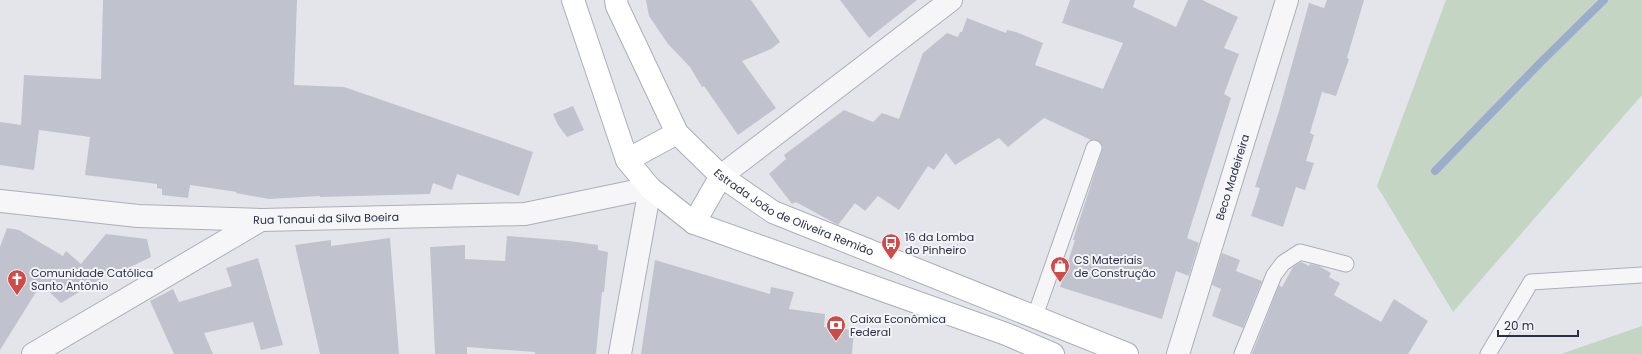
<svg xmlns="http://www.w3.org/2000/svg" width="1642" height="354" font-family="Poppins,sans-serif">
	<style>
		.green { fill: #c5d5c4 }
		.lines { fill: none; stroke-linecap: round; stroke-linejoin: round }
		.stream { stroke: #9eaccb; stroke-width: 8 }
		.building { fill: #c0c3ce }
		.service-casing { stroke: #acaeb9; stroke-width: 17 }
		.minor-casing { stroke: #acaeb9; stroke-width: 24 }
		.tertiary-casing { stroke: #acaeb9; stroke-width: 24 }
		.secondary-casing { stroke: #acaeb9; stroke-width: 24 }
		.service { stroke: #f6f6f9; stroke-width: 15 }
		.minor { stroke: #f6f6f9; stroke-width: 22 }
		.tertiary { stroke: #f6f6f9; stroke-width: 22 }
		.secondary { stroke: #fff; stroke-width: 22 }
		.labels { text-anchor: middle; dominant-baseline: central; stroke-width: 4; stroke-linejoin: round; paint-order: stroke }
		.street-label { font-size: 11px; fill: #2a2f44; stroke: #f3f4f8 }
		.poi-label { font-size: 11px; fill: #2a2f44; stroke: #f3f4f8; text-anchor: start }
	</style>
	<rect width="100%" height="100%" fill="#e3e5eb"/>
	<!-- green -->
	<g class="green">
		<path d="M 1446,0 L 1642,0 L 1642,95 L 1453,312 L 1377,186 Z"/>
		<path d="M 1642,326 L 1642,354 L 1561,354 Z"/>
	</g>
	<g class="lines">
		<!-- stream -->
		<path class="stream" d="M 1435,171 L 1540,63 L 1604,0"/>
	</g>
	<!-- building -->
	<g class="building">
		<path d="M 103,0 L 297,0 L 294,85 L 344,87 L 533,152 L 519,196 L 457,174 L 452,190 L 433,183 L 430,194 L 320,197 L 320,196 L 269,199 L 236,193 L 237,192 L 190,185 L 188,198 L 162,195 L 162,189 L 157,188 L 157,184 L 85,175 L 90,137 L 39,130 L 34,170 L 0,165 L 0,122 L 21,125 L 24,75 L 101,79 Z"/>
		<path d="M 646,0 L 751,0 L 780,42 L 771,49 L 742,61 L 776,108 L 738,135 L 704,86 L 702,87 L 690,67 L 668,44 L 649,16 Z"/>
		<path d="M 840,0 L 917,0 L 869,38 Z"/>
		<path d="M 1070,0 L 1135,0 L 1133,7 L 1176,27 L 1188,0 L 1202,0 L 1238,17 L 1224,48 L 1239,54 L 1224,94 L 1231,98 L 1187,238 L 1199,243 L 1189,276 L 1176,271 L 1162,319 L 1060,287 L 1075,240 L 1073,240 L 1103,147 L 1097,140 L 1091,140 L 1044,118 L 1008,147 L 999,138 L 955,165 L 946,153 L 934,170 L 928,166 L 899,210 L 878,196 L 865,211 L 855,203 L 838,225 L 796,202 L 792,204 L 769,174 L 786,159 L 784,155 L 844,110 L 873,122 L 882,113 L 899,119 L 923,53 L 947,33 L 958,37 L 960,32 L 962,32 L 967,18 L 1006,33 L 1007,30 L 1016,32 L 1043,43 L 1035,65 L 1103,89 L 1123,43 L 1062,23 Z"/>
		<path d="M 1327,0 L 1364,0 L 1347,58 L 1349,59 L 1336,96 L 1322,92 L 1310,133 L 1314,135 L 1306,161 L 1314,163 L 1305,190 L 1296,187 L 1283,227 L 1251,216 L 1260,188 L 1255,187 L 1279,111 L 1309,3 L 1324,8 Z"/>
		<path d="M 573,106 L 584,130 L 567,137 L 558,125 L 553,114 Z"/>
		<path d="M 7,228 L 19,230 L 63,256 L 66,251 L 81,264 L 106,234 L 147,239 L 151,257 L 118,273 L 117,269 L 61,303 L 41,284 L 0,350 L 0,247 Z"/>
		<path d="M 507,236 L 569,241 L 598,245 L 598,250 L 608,252 L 604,292 L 602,292 L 596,354 L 535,354 L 535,352 L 467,347 L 467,354 L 435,354 L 430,247 L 465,245 L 465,259 L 505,261 Z"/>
		<path d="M 390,238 L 399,354 L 320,354 L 295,245 L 331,240 L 331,246 Z"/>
		<path d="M 1222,253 L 1240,260 L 1236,271 L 1262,281 L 1243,328 L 1212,316 L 1221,289 L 1212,285 Z"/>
		<path d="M 258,258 L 283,345 L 261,350 L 253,322 L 204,333 L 213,354 L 174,354 L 150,301 L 173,289 L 179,302 L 232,286 L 226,268 Z"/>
		<path d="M 655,260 L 770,294 L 771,287 L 794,292 L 789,309 L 825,314 L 824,327 L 854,330 L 852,354 L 641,354 Z"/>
		<path d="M 1301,262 L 1309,266 L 1310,264 L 1319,266 L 1331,273 L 1329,277 L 1340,283 L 1334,295 L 1381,322 L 1394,299 L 1428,321 L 1408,354 L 1252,354 L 1279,285 L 1282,287 L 1293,267 Z"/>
	</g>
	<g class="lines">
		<defs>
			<g id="service">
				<path d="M 1035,316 L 1094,148"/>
				<path d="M 1242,354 L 1274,275 L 1283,263 L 1300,252 L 1346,264"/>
				<path d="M 1488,354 L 1531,282 L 1642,275"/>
			</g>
			<g id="minor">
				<path d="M 721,176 L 951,0"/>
				<path d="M 620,354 L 650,188"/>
				<path id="s1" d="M 1178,354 L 1287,0"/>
			</g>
			<g id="tertiary">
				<path id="s2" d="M 0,201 L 138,216 L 261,220 L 525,214 L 650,188"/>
				<path d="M 33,354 L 261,220"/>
			</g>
			<g id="secondary">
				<path d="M 573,0 L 627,160 L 650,188 L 694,223 L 1006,334 L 1053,354"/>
				<path id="s3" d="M 616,0 L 617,6 L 677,133 L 721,176 L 773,212 L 1127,354"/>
				<path d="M 627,160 L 677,133"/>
				<path d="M 694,223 L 721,176"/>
			</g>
		</defs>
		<!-- service casing -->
		<use href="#service" class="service-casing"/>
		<!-- minor casing -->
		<use href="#minor" class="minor-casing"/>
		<!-- tertiary casing -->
		<use href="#tertiary" class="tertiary-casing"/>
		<!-- secondary casing -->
		<use href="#secondary" class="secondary-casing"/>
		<!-- service -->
		<use href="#service" class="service"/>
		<!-- minor -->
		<use href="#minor" class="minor"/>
		<!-- tertiary -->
		<use href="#tertiary" class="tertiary"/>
		<!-- secondary -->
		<use href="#secondary" class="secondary"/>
	</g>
	<!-- icons -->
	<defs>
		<symbol id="bus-pin" viewBox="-11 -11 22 30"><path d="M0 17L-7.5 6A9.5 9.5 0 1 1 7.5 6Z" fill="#d04b48" stroke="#f3f4f8"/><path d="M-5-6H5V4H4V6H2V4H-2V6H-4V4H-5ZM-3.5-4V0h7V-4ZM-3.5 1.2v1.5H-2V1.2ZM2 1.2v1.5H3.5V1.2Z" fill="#fff"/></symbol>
		<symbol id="shop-pin" viewBox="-11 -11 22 30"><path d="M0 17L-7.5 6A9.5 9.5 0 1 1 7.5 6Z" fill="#d04b48" stroke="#f3f4f8"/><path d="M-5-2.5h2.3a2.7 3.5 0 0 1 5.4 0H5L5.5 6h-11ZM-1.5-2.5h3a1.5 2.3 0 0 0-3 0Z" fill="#fff"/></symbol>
		<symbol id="church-pin" viewBox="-11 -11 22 30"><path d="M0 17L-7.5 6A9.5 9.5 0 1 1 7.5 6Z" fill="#d04b48" stroke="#f3f4f8"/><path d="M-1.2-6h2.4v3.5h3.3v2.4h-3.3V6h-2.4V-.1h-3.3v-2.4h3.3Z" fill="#fff"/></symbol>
		<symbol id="bank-pin" viewBox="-11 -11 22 30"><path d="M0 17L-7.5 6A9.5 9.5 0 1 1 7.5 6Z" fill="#d04b48" stroke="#f3f4f8"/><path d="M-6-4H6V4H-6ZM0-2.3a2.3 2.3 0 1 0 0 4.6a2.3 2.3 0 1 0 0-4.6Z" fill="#fff"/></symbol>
	</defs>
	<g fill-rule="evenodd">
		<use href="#bus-pin" x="880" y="232" width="22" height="30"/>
		<use href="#shop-pin" x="1049" y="255" width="22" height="30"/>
		<use href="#church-pin" x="6" y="268" width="22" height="30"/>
		<use href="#bank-pin" x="825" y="314" width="22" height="30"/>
	</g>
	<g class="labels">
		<!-- street labels -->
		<g class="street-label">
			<text stroke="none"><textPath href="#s1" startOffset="185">Beco Madeireira</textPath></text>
			<text stroke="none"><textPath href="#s3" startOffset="290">Estrada João de Oliveira Remião</textPath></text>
			<text stroke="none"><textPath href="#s2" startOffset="327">Rua Tanaui da Silva Boeira</textPath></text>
		</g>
		<!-- poi labels -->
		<g class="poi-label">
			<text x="905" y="237">16 da Lomba<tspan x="905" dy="13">do Pinheiro</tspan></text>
			<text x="1074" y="260">CS Materiais<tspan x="1074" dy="13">de Construção</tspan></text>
			<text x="31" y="273">Comunidade Católica<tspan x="31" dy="13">Santo Antônio</tspan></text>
			<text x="850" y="319">Caixa Econômica<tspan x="850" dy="13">Federal</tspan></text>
		</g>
	</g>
	<!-- scale -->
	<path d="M1498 330v6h80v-6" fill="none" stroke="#2a2f44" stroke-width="2"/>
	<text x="1504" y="330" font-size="12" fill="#2a2f44" stroke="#f3f4f8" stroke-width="3" paint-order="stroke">20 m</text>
</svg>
